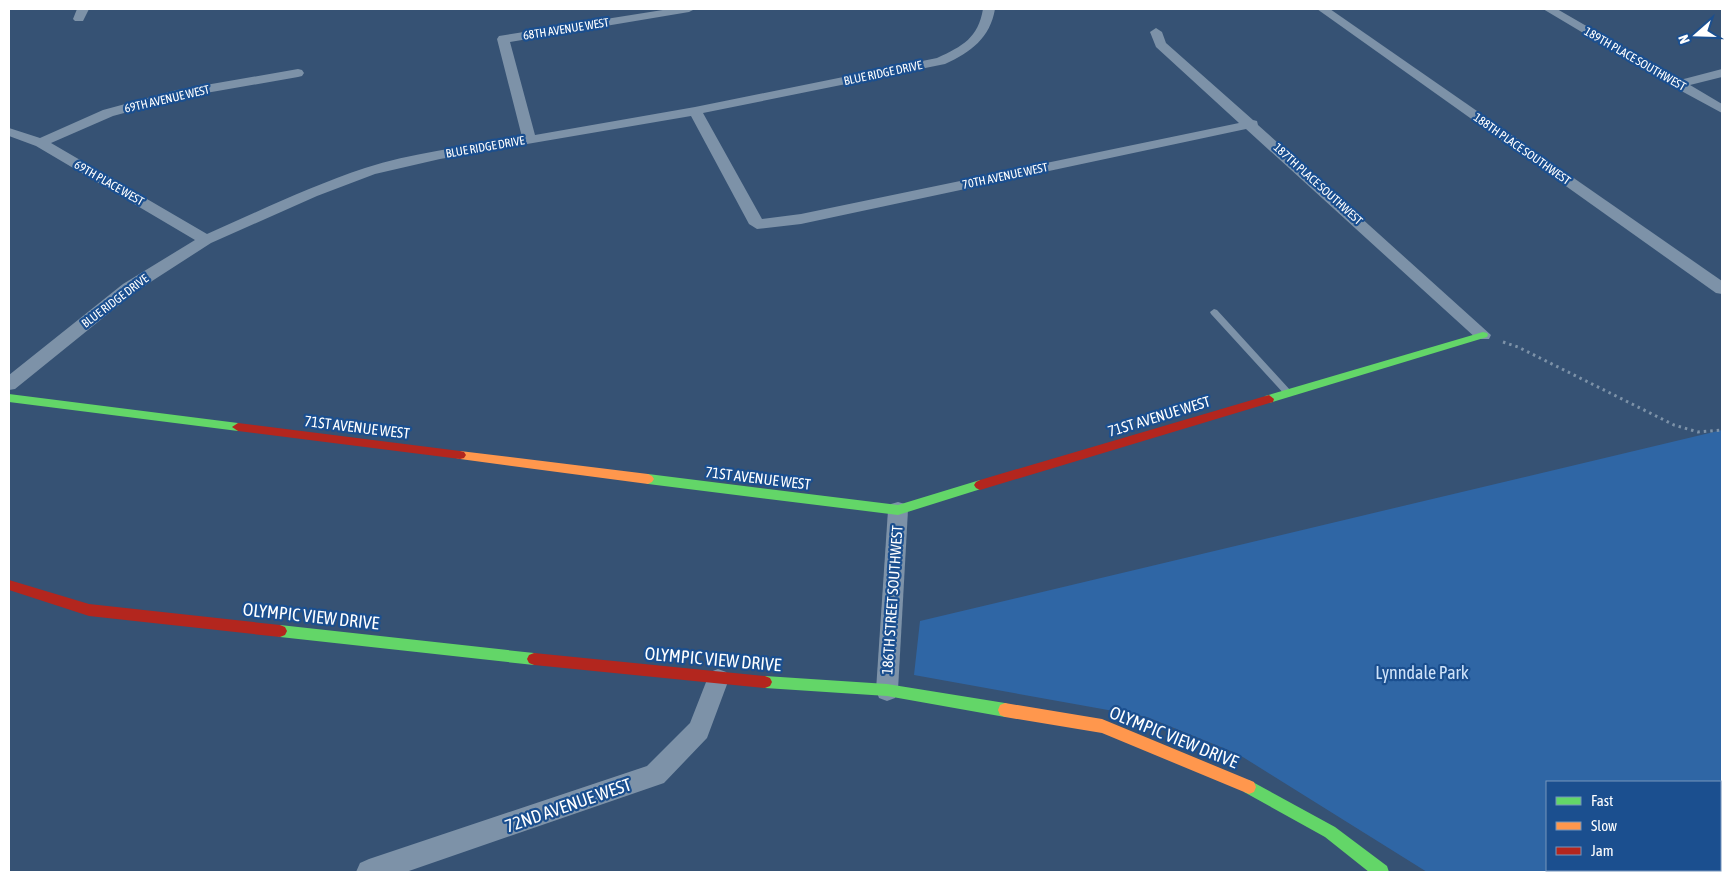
<svg xmlns="http://www.w3.org/2000/svg" width="1731" height="881" font-family="'Asap Condensed',sans-serif">
	<style>
		.green { fill: #2f66a5; fill-rule: evenodd }
		.lines { fill: none; stroke-linecap: round; stroke-linejoin: round }
		.path { stroke: #7d92a8; stroke-width: 3; stroke-dasharray: 2.5 4; stroke-linecap: butt }
		.lane { fill: #7d92a8; fill-rule: evenodd }
		.street { fill: #7d92a8; fill-rule: evenodd }
		.fast { fill: #63d668; fill-rule: evenodd }
		.slow { fill: #ff974d; fill-rule: evenodd }
		.jam { fill: #b3261e; fill-rule: evenodd }
		.labels { text-anchor: middle; dominant-baseline: central; stroke-width: 4.5; stroke-linejoin: round; paint-order: stroke }
		.far-street-label { font-size: 12px; fill: #fff; stroke: #1b4f8f }
		.street-label { font-size: 15px; fill: #fff; stroke: #1b4f8f }
		.near-street-label { font-size: 18px; fill: #fff; stroke: #1b4f8f }
		.near-park-label { font-size: 18px; fill: #cfe3fa; stroke: #1b4f8f }
	</style>
	<rect width="100%" height="100%" fill="#365274"/>
	<!-- green -->
	<path class="green" d="M 1722,430 L 1722,872 L 1427,872 L 1238,754 L 1147,717 L 914,675 L 920,621 ZM 1547,782 L 1720,782 L 1720,870 L 1547,870 Z"/>
	<g class="lines">
		<!-- path -->
		<path class="path" d="M 1503,342 L 1518,347 L 1674,425 L 1698,432 L 1722,430"/>
		<!-- lane -->
		<path class="lane" d="M 1214,309 L 1217,310 L 1291,391 L 1293,393 L 1291,395 L 1285,395 L 1211,314 L 1210,312 Z"/>
		<!-- street -->
		<g class="street">
			<path d="M 77,9 L 89,9 L 83,21 L 75,21 L 73,19 Z"/>
			<path d="M 669,9 L 695,9 L 689,12 L 510,42 L 535,135 L 695,107 L 937,58 C 963,46 978,38 983,9 L 995,9 C 990,38 971,52 945,64 L 703,113 L 762,219 L 801,214 L 1239,123 L 1156,47 L 1150,32 L 1156,28 L 1162,32 L 1166,43 L 1253,120 L 1257,121 L 1258,125 L 1491,335 L 1489,339 L 1477,339 L 1246,129 L 801,224 L 757,229 L 749,224 L 691,116 L 440,159 L 375,174 L 317,196 L 211,243 L 135,292 L 15,389 L 9,390 L 9,375 L 123,284 L 195,240 L 36,146 L 9,136 L 9,128 L 40,138 L 103,110 L 177,90 L 298,69 L 302,70 L 304,73 L 302,76 L 298,77 L 183,97 L 113,116 L 51,143 L 207,234 C 259,211 311,186 365,168 C 415,152 470,146 522,137 L 497,39 L 499,36 Z"/>
			<path d="M 1317,9 L 1330,9 L 1722,281 L 1722,294 L 1716,293 Z"/>
			<path d="M 1543,9 L 1557,9 L 1680,80 L 1722,69 L 1722,77 L 1690,85 L 1722,104 L 1722,113 L 1674,87 Z"/>
			<path d="M 898,502 L 905,504 L 908,510 L 898,690 L 895,698 L 887,701 L 879,698 L 876,690 L 888,510 L 891,504 Z"/>
			<path d="M 718,669 L 726,672 L 729,679 L 707,738 L 664,783 L 406,872 L 356,872 L 360,863 L 369,859 L 647,766 L 690,723 L 710,672 Z"/>
		</g>
		<!-- fast -->
		<g class="fast">
			<path d="M 1483,332 L 1487,333 L 1488,335 L 1487,337 L 1269,403 L 1264,399 L 1265,396 Z"/>
			<path d="M 9,394 L 238,423 L 244,427 L 238,431 L 9,402 Z"/>
			<path d="M 648,474 L 898,505 L 980,480 L 984,482 L 986,485 L 984,488 L 898,515 L 648,484 L 644,482 L 642,479 L 644,476 Z"/>
			<path d="M 280,625 L 534,653 L 539,655 L 541,659 L 539,663 L 534,665 L 280,637 L 275,635 L 273,631 L 275,627 Z"/>
			<path d="M 765,676 L 887,684 L 1005,703 L 1010,705 L 1012,710 L 1010,715 L 1005,717 L 887,696 L 765,688 L 760,686 L 758,682 L 760,678 Z"/>
			<path d="M 1249,780 L 1335,827 L 1387,866 L 1389,872 L 1369,872 L 1325,837 L 1244,792 L 1242,787 L 1244,782 Z"/>
		</g>
		<!-- slow -->
		<g class="slow">
			<path d="M 460,451 L 648,474 L 652,476 L 654,479 L 652,482 L 648,484 L 460,459 L 456,458 L 454,455 L 456,452 Z"/>
			<path d="M 1005,703 L 1102,719 L 1254,782 L 1256,787 L 1254,792 L 1249,794 L 1102,733 L 1005,717 L 1000,715 L 998,710 L 1000,705 Z"/>
		</g>
		<!-- jam -->
		<g class="jam">
			<path d="M 1269,395 L 1274,399 L 1273,402 L 980,490 L 976,488 L 974,485 L 976,482 L 980,480 Z"/>
			<path d="M 238,423 L 460,451 L 464,452 L 466,455 L 464,458 L 460,459 L 238,431 L 232,427 Z"/>
			<path d="M 9,580 L 89,604 L 280,625 L 285,627 L 287,631 L 285,635 L 280,637 L 89,616 L 9,590 Z"/>
			<path d="M 534,653 L 765,676 L 770,678 L 772,682 L 770,686 L 765,688 L 534,665 L 529,663 L 527,659 L 529,655 Z"/>
		</g>
	</g>
	<g class="labels">
		<!-- far-street labels -->
		<g class="far-street-label">
			<text transform="translate(566 29) rotate(-9)">68TH AVENUE WEST</text>
			<text transform="translate(1635 59) rotate(30)">189TH PLACE SOUTHWEST</text>
			<text transform="translate(883 73) rotate(-12)">BLUE RIDGE DRIVE</text>
			<text transform="translate(167 99) rotate(-13)">69TH AVENUE WEST</text>
			<text transform="translate(485 147) rotate(-10)">BLUE RIDGE DRIVE</text>
			<text transform="translate(1522 149) rotate(35)">188TH PLACE SOUTHWEST</text>
			<text transform="translate(1005 176) rotate(-12)">70TH AVENUE WEST</text>
			<text transform="translate(109 183) rotate(30)">69TH PLACE WEST</text>
			<text transform="translate(1318 184) rotate(42)">187TH PLACE SOUTHWEST</text>
			<text transform="translate(115 301) rotate(-37)">BLUE RIDGE DRIVE</text>
		</g>
		<!-- street labels -->
		<g class="street-label">
			<text transform="translate(1159 416) rotate(-17)">71ST AVENUE WEST</text>
			<text transform="translate(357 427) rotate(7)">71ST AVENUE WEST</text>
			<text transform="translate(758 478) rotate(7)">71ST AVENUE WEST</text>
			<text transform="translate(892 600) rotate(-86)">186TH STREET SOUTHWEST</text>
		</g>
		<!-- near-street labels -->
		<g class="near-street-label">
			<text transform="translate(311 616) rotate(6)">OLYMPIC VIEW DRIVE</text>
			<text transform="translate(713 659) rotate(5)">OLYMPIC VIEW DRIVE</text>
			<text transform="translate(1174 737) rotate(22)">OLYMPIC VIEW DRIVE</text>
			<text transform="translate(568 805) rotate(-19)">72ND AVENUE WEST</text>
		</g>
		<!-- near-park labels -->
		<g class="near-park-label">
			<text x="1422" y="672">Lynndale Park</text>
		</g>
	</g>
	<!-- border -->
	<rect width="1731" height="881" fill="none" stroke="#ffffff" stroke-width="20"/>
	<!-- legend -->
	<rect x="1546" y="781" width="175" height="90" fill="#1b4f8f" stroke="#7695bc"/>
	<rect x="1556" y="797" width="25" height="8" fill="#63d668" stroke="#7695bc"/>
	<text x="1591" y="806" font-size="15" fill="#ffffff">Fast</text>
	<rect x="1556" y="822" width="25" height="8" fill="#ff974d" stroke="#7695bc"/>
	<text x="1591" y="831" font-size="15" fill="#ffffff">Slow</text>
	<rect x="1556" y="847" width="25" height="8" fill="#b3261e" stroke="#7695bc"/>
	<text x="1591" y="856" font-size="15" fill="#ffffff">Jam</text>
	<!-- north arrow -->
	<g transform="translate(1696 35) rotate(250)" stroke="#1b4f8f" stroke-width="4" paint-order="stroke">
	<path d="M0-4L9 19L0 12L-9 19Z" fill="#ffffff"/>
	<text y="-8" font-size="14" font-weight="bold" text-anchor="middle" fill="#ffffff">N</text>
	</g>
</svg>
